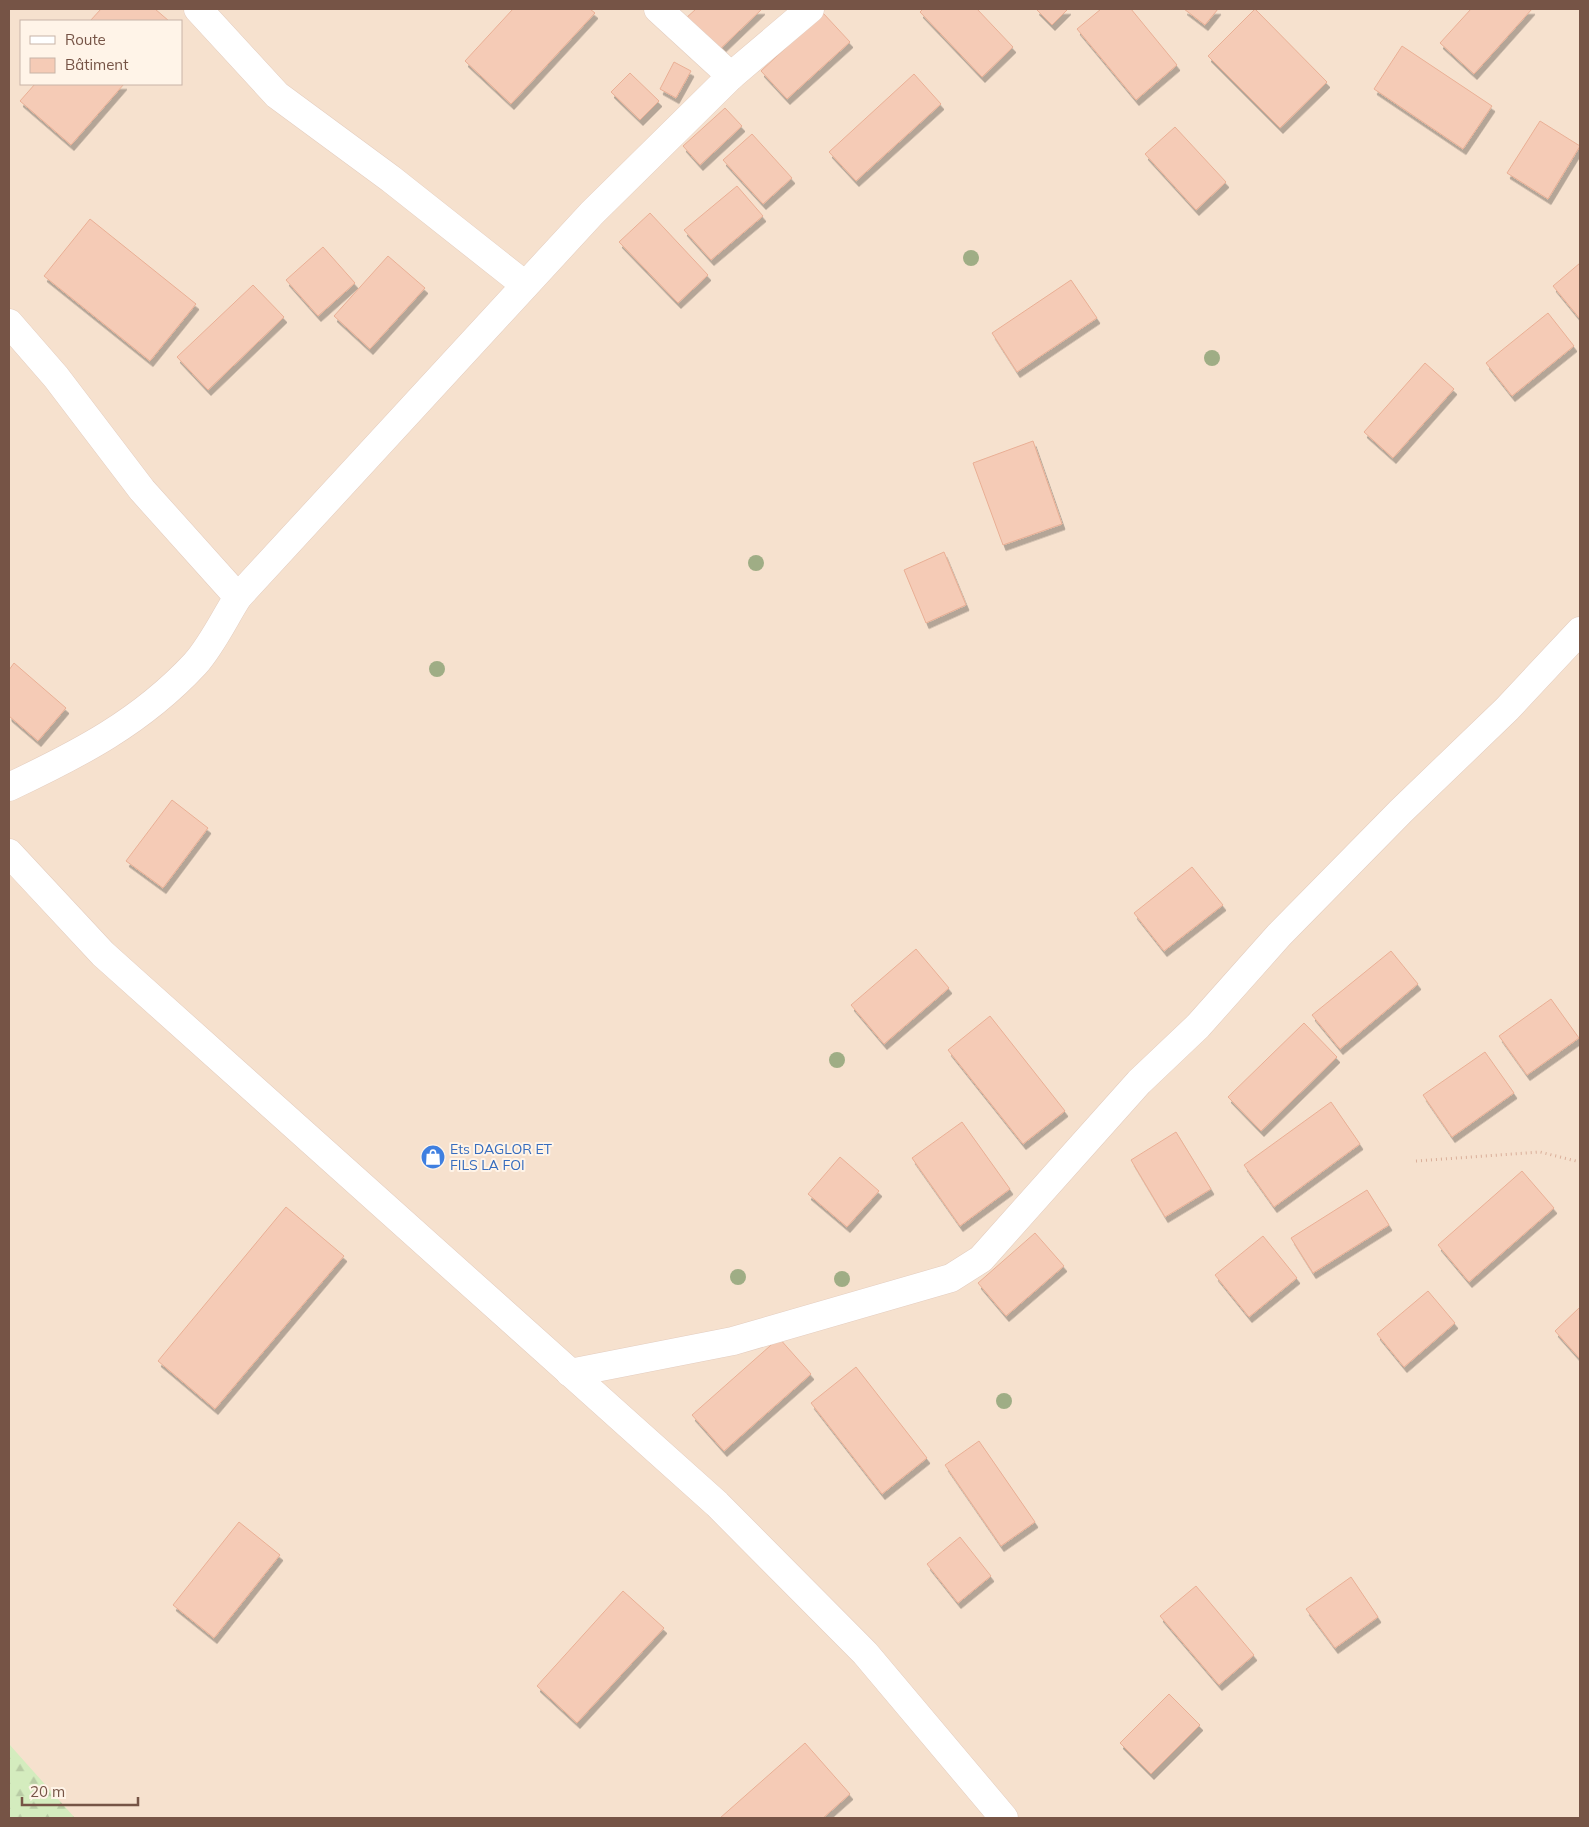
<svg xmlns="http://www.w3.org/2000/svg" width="1589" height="1827" font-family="Mulish,sans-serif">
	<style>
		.residential { fill: #f6e1ce; fill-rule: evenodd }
		.forest { fill: url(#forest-firs) }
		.building { fill: #f5cbb6; stroke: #e9af95; filter: url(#shadow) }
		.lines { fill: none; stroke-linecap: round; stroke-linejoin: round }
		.minor-casing { stroke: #e4cdbf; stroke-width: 29 }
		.path { stroke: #daae99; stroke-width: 3; stroke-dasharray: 1 4; stroke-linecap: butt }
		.minor { stroke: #fff; stroke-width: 28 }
		.tree { fill: #9fad85 }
		.labels { text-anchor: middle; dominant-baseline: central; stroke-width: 4; stroke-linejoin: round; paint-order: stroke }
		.shop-label { font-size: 14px; fill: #366cbe; stroke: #fff4e8; text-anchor: start }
	</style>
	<defs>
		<pattern id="forest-firs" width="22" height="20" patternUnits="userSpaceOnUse" patternTransform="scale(1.25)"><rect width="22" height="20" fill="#d4ecbe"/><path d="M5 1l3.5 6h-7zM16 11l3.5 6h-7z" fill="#b9cca5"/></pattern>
		<filter id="shadow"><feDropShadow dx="3" dy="5.5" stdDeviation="0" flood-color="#0004"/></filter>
	</defs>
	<rect width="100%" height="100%" fill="#fef0e0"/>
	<!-- residential -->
	<path class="residential" d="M 9,9 L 1580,9 L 1580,1818 L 9,1818 ZM 21,21 L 181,21 L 181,84 L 21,84 Z"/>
	<!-- forest -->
	<path class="forest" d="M 9,1744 L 75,1818 L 9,1818 Z"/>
	<!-- building -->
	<g class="building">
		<path d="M 101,9 L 155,9 L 169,21 L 90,21 Z"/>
		<path d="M 513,9 L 590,9 L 595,13 L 511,104 L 465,61 Z"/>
		<path d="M 696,9 L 762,9 L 717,52 L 685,19 Z"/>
		<path d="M 923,9 L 977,9 L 1013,47 L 982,77 L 920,12 Z"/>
		<path d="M 1036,9 L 1068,9 L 1052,25 Z"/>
		<path d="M 1101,9 L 1131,9 L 1177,65 L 1136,100 L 1077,29 Z"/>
		<path d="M 1184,9 L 1218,9 L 1205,25 Z"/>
		<path d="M 1255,9 L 1327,82 L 1280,128 L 1208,56 Z"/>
		<path d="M 1471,9 L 1532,9 L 1474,74 L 1440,43 Z"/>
		<path d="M 823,13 L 850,42 L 787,99 L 761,71 Z"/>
		<path d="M 1402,46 L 1492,106 L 1463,149 L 1374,89 Z"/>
		<path d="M 674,62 L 691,71 L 676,98 L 660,89 Z"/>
		<path d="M 630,73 L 659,101 L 640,120 L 611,92 Z"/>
		<path d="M 914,74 L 941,104 L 856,181 L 829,152 Z"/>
		<path d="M 35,84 L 124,84 L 71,145 L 20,101 Z"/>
		<path d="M 725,108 L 742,126 L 700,165 L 683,146 Z"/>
		<path d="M 1540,121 L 1580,146 L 1548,199 L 1507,173 Z"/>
		<path d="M 1175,127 L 1226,182 L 1196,210 L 1145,154 Z"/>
		<path d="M 752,134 L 792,178 L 763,204 L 723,160 Z"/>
		<path d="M 737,186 L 763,216 L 711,260 L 684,230 Z"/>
		<path d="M 650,213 L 708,275 L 678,303 L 619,242 Z"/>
		<path d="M 90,219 L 196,304 L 150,361 L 44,276 Z"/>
		<path d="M 323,247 L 355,283 L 318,316 L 286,280 Z"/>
		<path d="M 388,256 L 425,288 L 370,349 L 334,316 Z"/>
		<path d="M 1580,263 L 1580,319 L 1553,286 Z"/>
		<path d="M 1071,280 L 1097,318 L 1017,372 L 992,333 Z"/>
		<path d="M 253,285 L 284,317 L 208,390 L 177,357 Z"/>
		<path d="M 1548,313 L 1574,346 L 1512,396 L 1486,363 Z"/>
		<path d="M 1425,363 L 1454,389 L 1393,458 L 1364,432 Z"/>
		<path d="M 1033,441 L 1062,524 L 1003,545 L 973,463 Z"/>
		<path d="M 944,552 L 966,605 L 926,623 L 904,570 Z"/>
		<path d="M 14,663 L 66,708 L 38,741 L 9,716 L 9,670 Z"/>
		<path d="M 172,800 L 208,828 L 163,888 L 126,861 Z"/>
		<path d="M 1192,867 L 1223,905 L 1164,951 L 1134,913 Z"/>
		<path d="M 916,949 L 949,988 L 884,1044 L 851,1005 Z"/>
		<path d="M 1391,951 L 1418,984 L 1340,1049 L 1312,1015 Z"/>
		<path d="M 1551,999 L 1579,1038 L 1527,1075 L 1499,1036 Z"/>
		<path d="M 990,1016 L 1065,1111 L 1023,1144 L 948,1050 Z"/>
		<path d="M 1304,1023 L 1337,1057 L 1261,1131 L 1228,1097 Z"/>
		<path d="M 1485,1052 L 1514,1093 L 1452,1137 L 1423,1095 Z"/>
		<path d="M 1331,1102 L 1360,1144 L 1274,1207 L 1244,1165 Z"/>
		<path d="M 962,1122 L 1010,1189 L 960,1226 L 912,1158 Z"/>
		<path d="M 1176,1132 L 1211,1189 L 1165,1217 L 1131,1160 Z"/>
		<path d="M 840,1157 L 879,1191 L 847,1227 L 808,1194 Z"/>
		<path d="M 1522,1171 L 1554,1208 L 1469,1282 L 1438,1245 Z"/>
		<path d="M 1367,1190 L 1389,1225 L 1313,1273 L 1291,1238 Z"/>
		<path d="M 286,1207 L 344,1256 L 215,1409 L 158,1361 Z"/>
		<path d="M 1035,1233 L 1064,1266 L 1006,1316 L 978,1283 Z"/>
		<path d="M 1263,1236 L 1297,1278 L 1249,1317 L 1215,1275 Z"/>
		<path d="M 1428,1291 L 1455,1323 L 1404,1367 L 1377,1334 Z"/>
		<path d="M 1580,1307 L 1580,1359 L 1555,1331 Z"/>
		<path d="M 779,1338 L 811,1374 L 724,1451 L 692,1415 Z"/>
		<path d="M 856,1367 L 927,1458 L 882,1494 L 811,1403 Z"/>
		<path d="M 979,1441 L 1035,1522 L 1001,1546 L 945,1465 Z"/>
		<path d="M 239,1522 L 280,1555 L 214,1638 L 173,1605 Z"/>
		<path d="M 960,1537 L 991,1576 L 958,1603 L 927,1564 Z"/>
		<path d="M 1351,1577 L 1378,1617 L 1335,1648 L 1306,1609 Z"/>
		<path d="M 1196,1586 L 1254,1655 L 1219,1685 L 1160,1616 Z"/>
		<path d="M 623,1591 L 664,1628 L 577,1723 L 537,1686 Z"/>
		<path d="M 1169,1694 L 1200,1725 L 1151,1774 L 1120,1743 Z"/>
		<path d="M 805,1743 L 850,1794 L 823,1818 L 720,1818 Z"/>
	</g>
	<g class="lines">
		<defs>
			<g id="minor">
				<path d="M 198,9 L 277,95 L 391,179 L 525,285"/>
				<path d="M 658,9 L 731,76"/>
				<path d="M 9,323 L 56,377 L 142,490 L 238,597"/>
				<path d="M 9,787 C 79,754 141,722 195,664 C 212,645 224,619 238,597 L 592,213 L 731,76 L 810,9"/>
				<path d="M 9,853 L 103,954 L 717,1504 L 865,1653 L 1004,1818"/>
				<path d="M 570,1373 L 733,1341 L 951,1278 L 981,1259 L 1139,1082 L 1198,1026 L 1279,935 L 1401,811 L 1507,709 L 1580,631"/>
			</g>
		</defs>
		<!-- minor casing -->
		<use href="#minor" class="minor-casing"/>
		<!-- path -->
		<path class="path" d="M 1416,1161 L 1540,1152 L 1580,1162"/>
		<!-- minor -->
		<use href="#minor" class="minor"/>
	</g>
	<!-- trees -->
	<g class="tree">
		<circle cx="971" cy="258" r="8"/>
		<circle cx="1212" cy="358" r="8"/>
		<circle cx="756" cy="563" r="8"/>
		<circle cx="437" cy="669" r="8"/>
		<circle cx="837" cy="1060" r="8"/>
		<circle cx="738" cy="1277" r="8"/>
		<circle cx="842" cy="1279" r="8"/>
		<circle cx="1004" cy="1401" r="8"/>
	</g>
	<!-- icons -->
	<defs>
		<symbol id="shop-disc" viewBox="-11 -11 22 22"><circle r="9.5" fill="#3f7fe0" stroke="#fff4e8"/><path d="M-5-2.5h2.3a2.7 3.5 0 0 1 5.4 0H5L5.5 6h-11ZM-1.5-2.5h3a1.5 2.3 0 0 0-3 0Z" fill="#fff"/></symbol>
	</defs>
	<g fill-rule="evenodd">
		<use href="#shop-disc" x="419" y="1143" width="28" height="28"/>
	</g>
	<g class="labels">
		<!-- shop labels -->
		<g class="shop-label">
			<text x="450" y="1149">Ets DAGLOR ET<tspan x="450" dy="16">FILS LA FOI</tspan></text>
		</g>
	</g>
	<!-- border -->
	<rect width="1589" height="1827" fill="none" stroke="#765446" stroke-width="20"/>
	<!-- legend -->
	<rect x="20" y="20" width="162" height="65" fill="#fff4e8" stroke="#c8b4a7"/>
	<rect x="30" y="36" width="25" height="8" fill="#ffffff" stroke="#c8b4a7"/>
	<text x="65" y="45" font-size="15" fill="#765446">Route</text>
	<rect x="30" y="58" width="25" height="15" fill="#f5cbb6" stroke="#c8b4a7"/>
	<text x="65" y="70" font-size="15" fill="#765446">Bâtiment</text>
	<!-- scale -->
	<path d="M22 1797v8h116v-8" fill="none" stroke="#765446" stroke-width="2.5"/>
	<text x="30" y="1797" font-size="15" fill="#765446" stroke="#fff4e8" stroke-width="4" paint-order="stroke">20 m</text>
</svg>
